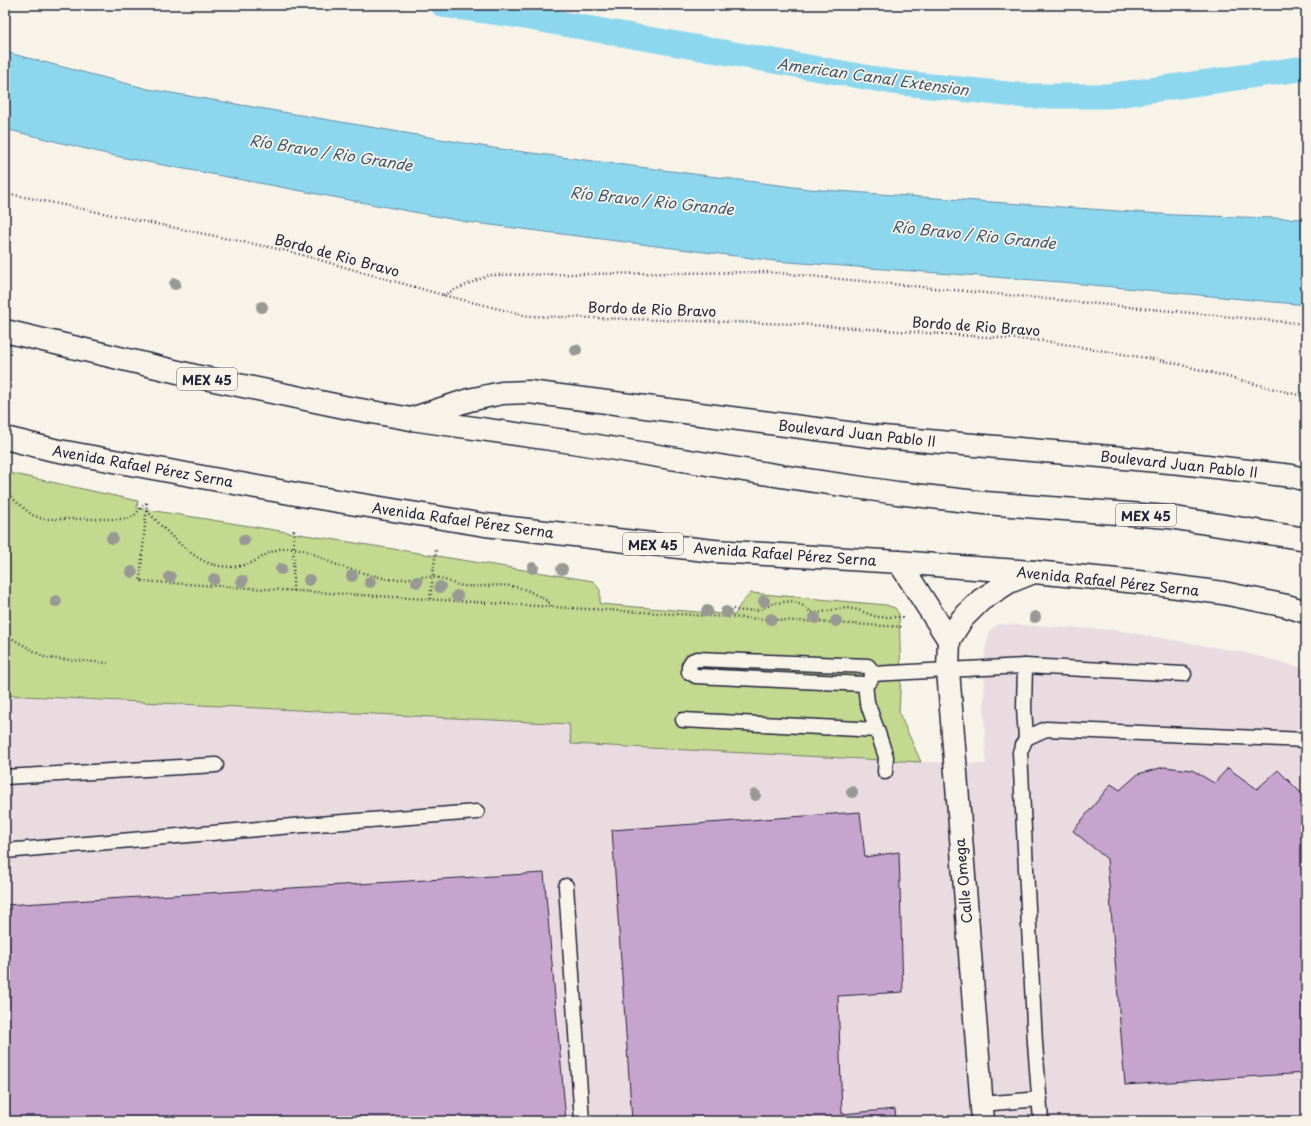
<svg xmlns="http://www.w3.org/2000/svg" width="1311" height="1126" font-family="'Playpen Sans',sans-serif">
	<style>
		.built { fill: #e9dbe0 }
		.green { fill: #c3d98f; stroke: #727e65 }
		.water { fill: #8dd7ee; stroke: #628fa6 }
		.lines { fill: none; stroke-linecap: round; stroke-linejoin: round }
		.canal { stroke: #8dd7ee; stroke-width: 25 }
		.building { fill: #c7a4ce; stroke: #22223b }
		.lane-casing { stroke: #22223b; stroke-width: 17 }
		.street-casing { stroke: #22223b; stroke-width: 25 }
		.primary-casing { stroke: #22223b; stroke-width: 25 }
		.highway-casing { stroke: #22223b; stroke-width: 25 }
		.path { stroke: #22223b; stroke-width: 2.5; stroke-dasharray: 1 3; stroke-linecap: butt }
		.lane { stroke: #f7f3e8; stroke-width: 14 }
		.street { stroke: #f7f3e8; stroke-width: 22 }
		.primary { stroke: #f7f3e8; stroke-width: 22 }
		.highway { stroke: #f7f3e8; stroke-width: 22 }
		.tree { fill: #989994 }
		.labels { text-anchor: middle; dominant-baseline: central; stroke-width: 3.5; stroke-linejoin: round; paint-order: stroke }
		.shield { fill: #f7f3e8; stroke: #62616f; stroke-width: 1 }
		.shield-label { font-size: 13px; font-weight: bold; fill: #22223b }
		.street-label { font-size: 14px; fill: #22223b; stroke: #f7f3e8 }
		.water-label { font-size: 15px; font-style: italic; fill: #425871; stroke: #f7f3e8 }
	</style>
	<rect width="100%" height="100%" fill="#f7f3e8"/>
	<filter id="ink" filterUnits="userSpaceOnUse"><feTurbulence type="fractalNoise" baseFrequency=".025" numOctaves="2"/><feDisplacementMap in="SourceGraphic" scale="8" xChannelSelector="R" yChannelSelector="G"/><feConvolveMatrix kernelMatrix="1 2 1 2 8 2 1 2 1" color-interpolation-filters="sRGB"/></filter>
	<g filter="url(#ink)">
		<!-- built -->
		<path class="built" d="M 999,624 L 1116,630 L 1246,653 L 1306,669 L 1306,1121 L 5,1121 L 5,695 L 570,724 L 571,744 L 921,762 L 986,764 L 984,709 L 985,650 L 990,630 Z"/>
		<!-- green -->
		<path class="green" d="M 5,472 L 138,501 L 137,508 L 593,581 L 600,590 L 600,604 L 735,615 L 740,605 L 751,593 L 886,605 L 895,608 L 899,614 L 901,673 L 899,713 L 921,762 L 571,744 L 569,724 L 5,695 Z"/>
		<!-- water -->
		<path class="water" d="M 5,52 L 148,89 L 493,148 L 809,189 L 1175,215 L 1306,219 L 1306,305 L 1061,282 L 775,261 L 467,222 L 115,156 L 5,129 Z"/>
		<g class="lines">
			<!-- canal -->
			<path class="canal" d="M 443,5 L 507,14 L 893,82 L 1027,96 L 1108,96 L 1306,68"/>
		</g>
		<!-- building -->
		<g class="building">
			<path d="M 1164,767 L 1192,770 L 1214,783 L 1228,768 L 1257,789 L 1278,770 L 1306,798 L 1306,1073 L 1125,1085 L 1107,859 L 1073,831 L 1111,784 L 1120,790 L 1138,774 Z"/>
			<path d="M 860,812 L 865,857 L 899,852 L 903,992 L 838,996 L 842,1114 L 895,1109 L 896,1121 L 632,1121 L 612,830 Z"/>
			<path d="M 544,873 L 566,1121 L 5,1121 L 5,905 Z"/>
		</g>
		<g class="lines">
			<defs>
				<g id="lane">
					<path d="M 697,659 L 868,666 C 874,672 873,681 865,684 L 696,676 L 689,672 L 689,666 L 692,661 Z"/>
					<path d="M 1025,666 L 1024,708 L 1026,738"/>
					<path d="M 872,674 L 1025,666 L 1184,674"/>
					<path d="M 865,684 L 867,702 L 877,730"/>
					<path d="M 683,720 L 877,730 L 886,757 L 885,772"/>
					<path d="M 5,777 L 216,765"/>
					<path d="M 5,851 L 304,825 L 477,812"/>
					<path d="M 566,886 L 582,1121"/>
					<path d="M 981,1104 L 1040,1099"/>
					<path d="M 1041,1121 L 1035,1043 L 1020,752 L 1026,738 L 1046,729 L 1306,740"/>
				</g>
				<g id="street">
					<path d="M 899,562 L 949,640"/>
					<path d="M 983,1121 L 948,670 L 949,640 L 962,619 L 981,600 L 1009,582 L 1034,572"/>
				</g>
				<path id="primary" d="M 411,419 L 579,443 L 787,477 L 897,493 L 985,503 L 1169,517 L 1306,539"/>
				<g id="highway">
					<path d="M 5,331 L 195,376 L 344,407 L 411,419 L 469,400 L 502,393 L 529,392 L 871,436 L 1181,463 L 1292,476 L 1306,480"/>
					<path d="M 5,438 L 54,450 L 301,495 L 485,525 L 714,551 L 899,562 L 960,567 L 1034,572 L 1148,583 L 1223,593 L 1287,606 L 1306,612"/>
				</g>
			</defs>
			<!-- lane casing -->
			<use href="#lane" class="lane-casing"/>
			<!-- street casing -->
			<use href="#street" class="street-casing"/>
			<!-- primary casing -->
			<use href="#primary" class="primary-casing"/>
			<!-- highway casing -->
			<use href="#highway" class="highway-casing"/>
			<!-- path -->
			<g class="path">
				<path d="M 5,193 L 288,251 L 443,295 L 528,316 L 796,324 L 1045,341 L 1170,362 L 1306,397"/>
				<path d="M 443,295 L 489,275 L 768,272 L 1306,324"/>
				<path d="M 5,492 L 32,515 L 43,519 L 127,519 L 134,516 L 144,504 L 147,503"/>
				<path d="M 147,503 L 140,581 L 552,607 L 904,627"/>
				<path d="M 147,511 C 164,528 191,560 215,565 C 226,568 241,567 251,563 C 265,556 276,546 293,548 C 307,549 319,557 332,563 C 347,569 363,573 379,577 C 398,583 415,575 433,577 C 444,578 453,585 465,586 C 494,588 510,579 538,596 C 544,599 549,601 552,607"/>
				<path d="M 293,591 L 294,529"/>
				<path d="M 430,599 L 436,550"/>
				<path d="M 733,609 L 742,611 L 758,610 L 775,603 L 793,601 L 803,606 L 811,612 L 818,613 L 837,609 L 847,608 L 858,610 L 877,617 L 904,617"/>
				<path d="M 5,637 L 11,638 L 46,658 L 108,663"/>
			</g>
			<!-- lane -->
			<use href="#lane" class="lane"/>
			<!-- street -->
			<use href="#street" class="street"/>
			<!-- primary -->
			<use href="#primary" class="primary"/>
			<!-- highway -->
			<use href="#highway" class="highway"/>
		</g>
		<!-- trees -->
		<g class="tree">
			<circle cx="175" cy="284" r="6"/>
			<circle cx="262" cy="307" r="6"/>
			<circle cx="576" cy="350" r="6"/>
			<circle cx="112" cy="538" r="6"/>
			<circle cx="244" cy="540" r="6"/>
			<circle cx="533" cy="568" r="6"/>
			<circle cx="281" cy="569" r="6"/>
			<circle cx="562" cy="569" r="6"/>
			<circle cx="132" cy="572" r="6"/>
			<circle cx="352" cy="576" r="6"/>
			<circle cx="170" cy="577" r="6"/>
			<circle cx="214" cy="579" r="6"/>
			<circle cx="309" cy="580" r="6"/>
			<circle cx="242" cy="581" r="6"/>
			<circle cx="370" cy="582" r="6"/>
			<circle cx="417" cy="582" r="6"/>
			<circle cx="440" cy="587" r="6"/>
			<circle cx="457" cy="596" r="6"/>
			<circle cx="56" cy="601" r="6"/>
			<circle cx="764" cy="601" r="6"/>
			<circle cx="707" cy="611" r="6"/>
			<circle cx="726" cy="612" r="6"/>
			<circle cx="1035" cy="617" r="6"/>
			<circle cx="815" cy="618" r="6"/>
			<circle cx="771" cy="619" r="6"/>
			<circle cx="836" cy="621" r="6"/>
			<circle cx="852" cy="792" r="6"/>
			<circle cx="755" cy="795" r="6"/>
		</g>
	</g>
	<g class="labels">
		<!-- shield labels -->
		<g class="shield">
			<rect x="177" y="368" width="60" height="22" rx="3"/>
			<rect x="1116" y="504" width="60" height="22" rx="3"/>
			<rect x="623" y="533" width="60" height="22" rx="3"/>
		</g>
		<g class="shield-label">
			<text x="207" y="379">MEX 45</text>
			<text x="1146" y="515">MEX 45</text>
			<text x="653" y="544">MEX 45</text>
		</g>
		<!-- street labels -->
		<g class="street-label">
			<text transform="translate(337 255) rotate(15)">Bordo de Rio Bravo</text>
			<text transform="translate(652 309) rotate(2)">Bordo de Rio Bravo</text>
			<text transform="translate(976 326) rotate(4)">Bordo de Rio Bravo</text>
			<text transform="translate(857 433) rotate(6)">Boulevard Juan Pablo II</text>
			<text transform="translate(1179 464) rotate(6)">Boulevard Juan Pablo II</text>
			<text transform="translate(143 466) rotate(10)">Avenida Rafael Pérez Serna</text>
			<text transform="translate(463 520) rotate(8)">Avenida Rafael Pérez Serna</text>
			<text transform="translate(785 554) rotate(4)">Avenida Rafael Pérez Serna</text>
			<text transform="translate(1108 581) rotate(6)">Avenida Rafael Pérez Serna</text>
			<text transform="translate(963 881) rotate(-95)">Calle Omega</text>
		</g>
		<!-- water labels -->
		<g class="water-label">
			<text transform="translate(873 76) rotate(8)">American Canal Extension</text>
			<text transform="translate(331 152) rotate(9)">Río Bravo / Rio Grande</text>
			<text transform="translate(652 200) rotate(6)">Río Bravo / Rio Grande</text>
			<text transform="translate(974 234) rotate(6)">Río Bravo / Rio Grande</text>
		</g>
	</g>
	<!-- margin -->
	<rect width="1311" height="1126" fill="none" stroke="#f7f3e8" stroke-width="20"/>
	<rect x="10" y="10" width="1291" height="1106" fill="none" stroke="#22223b" stroke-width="1.5" filter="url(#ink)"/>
</svg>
